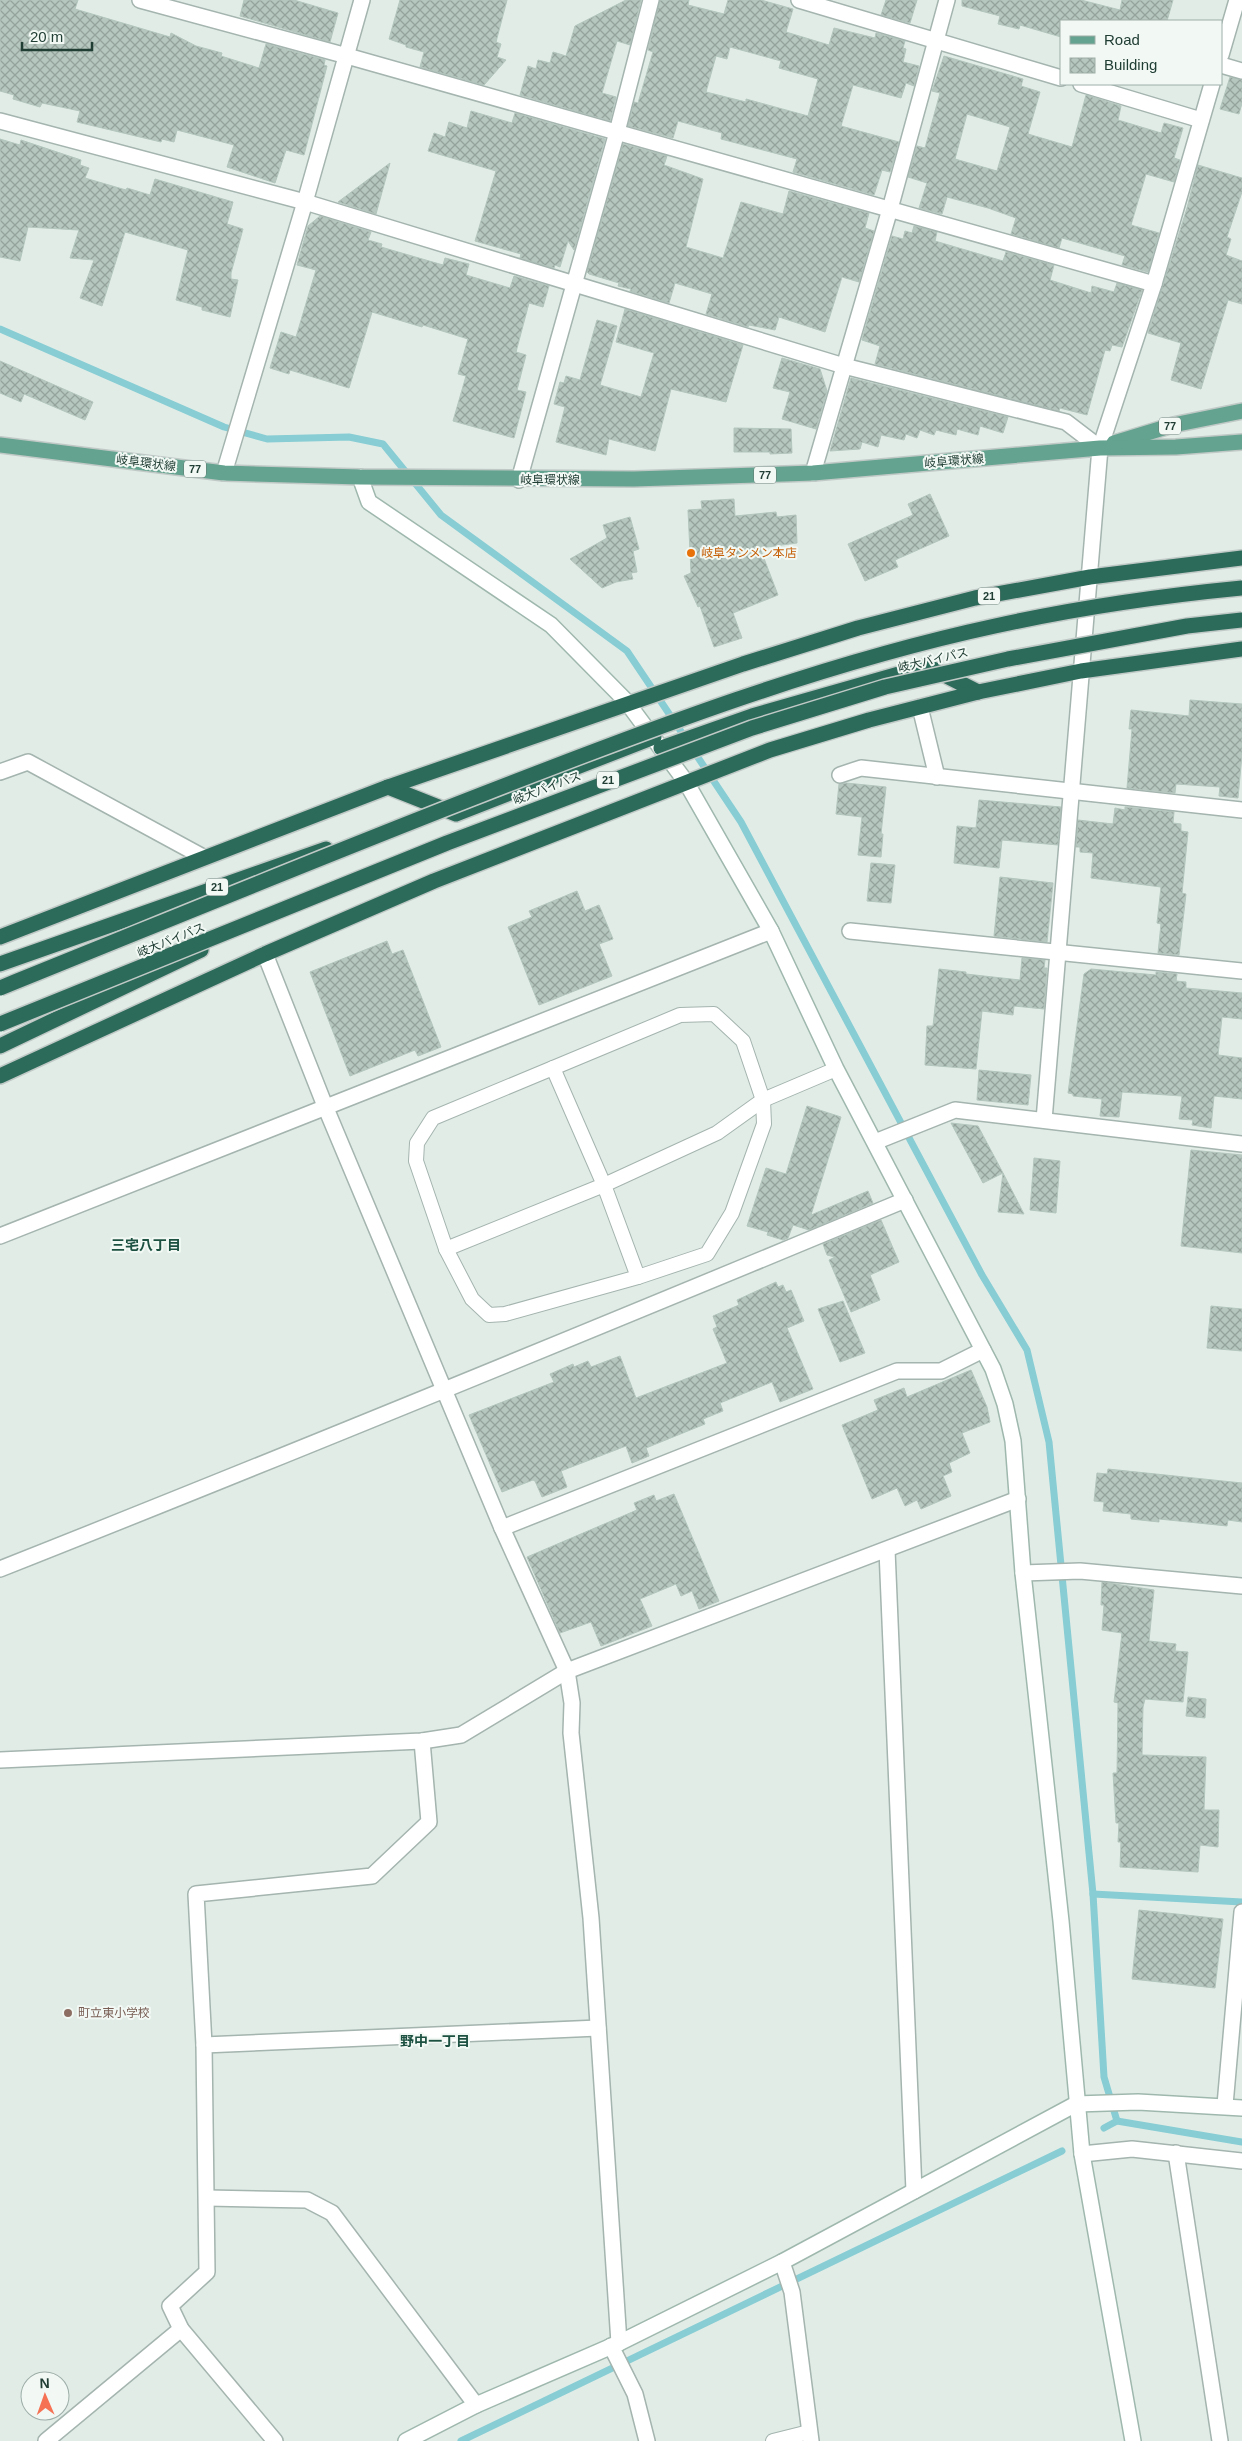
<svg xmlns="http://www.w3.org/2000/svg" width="1242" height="2441" font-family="Arial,'Noto Sans JP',sans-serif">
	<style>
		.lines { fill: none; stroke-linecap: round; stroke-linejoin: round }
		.stream { stroke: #87cdd3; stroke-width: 7 }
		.building { fill: url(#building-cross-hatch); stroke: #b3c6bd; fill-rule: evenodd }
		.lane-casing { stroke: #a4b4ae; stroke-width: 16 }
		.street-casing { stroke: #a4b4ae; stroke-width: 18 }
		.secondary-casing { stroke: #9fb8ae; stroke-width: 18 }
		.primary-casing { stroke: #c1c9c6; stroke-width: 18 }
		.highway-casing { stroke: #c1c9c6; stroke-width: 18 }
		.lane { stroke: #fff; stroke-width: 14 }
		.street { stroke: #fff; stroke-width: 15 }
		.secondary { stroke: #fff; stroke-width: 15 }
		.primary { stroke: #64a38f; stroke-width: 15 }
		.highway { stroke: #2c6b5a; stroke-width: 15 }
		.highway-bridge-casing { stroke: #c1c9c6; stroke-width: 18; stroke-linecap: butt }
		.highway-bridge { stroke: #2c6b5a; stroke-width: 15 }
		.food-dot { fill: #e8710a; stroke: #f2f9f5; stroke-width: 2 }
		.education-dot { fill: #8d6e63; stroke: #f2f9f5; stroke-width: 2 }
		.labels { text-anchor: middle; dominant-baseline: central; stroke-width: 4; stroke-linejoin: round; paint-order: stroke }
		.shield { fill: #f2f9f5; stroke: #60766e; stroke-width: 1 }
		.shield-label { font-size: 11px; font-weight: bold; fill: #213e34 }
		.street-label { font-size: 12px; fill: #213e34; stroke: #f2f9f5 }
		.food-label { font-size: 12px; fill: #c56008; stroke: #f2f9f5; text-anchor: start }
		.education-label { font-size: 12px; fill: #785e54; stroke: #f2f9f5; text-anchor: start }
		.neighbourhood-label { font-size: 14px; font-weight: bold; fill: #1c5040; stroke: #f2f9f5 }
	</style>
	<defs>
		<pattern id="building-cross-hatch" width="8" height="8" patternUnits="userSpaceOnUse" patternTransform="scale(1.25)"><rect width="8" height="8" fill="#b6c7bf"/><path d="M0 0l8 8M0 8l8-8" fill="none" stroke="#94a39c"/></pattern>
	</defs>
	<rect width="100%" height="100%" fill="#e1ece7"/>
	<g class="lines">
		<!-- stream -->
		<g class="stream">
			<path d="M 0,329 L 224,427 L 267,439 L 349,437 L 383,444 L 441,515 L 627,651 L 686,739"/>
			<path d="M 693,750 L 741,822 L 982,1275 L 1027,1350 L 1049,1442 L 1093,1894 L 1104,2077 L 1117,2121"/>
			<path d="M 1093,1894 L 1242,1902"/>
			<path d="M 1104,2128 L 1117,2121 L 1242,2142"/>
			<path d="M 461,2441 L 1062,2151"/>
		</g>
	</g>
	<!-- building -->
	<g class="building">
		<path d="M 0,0 L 78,0 L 75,9 L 170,37 L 171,33 L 196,46 L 222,53 L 221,56 L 259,68 L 266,44 L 325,60 L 324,65 L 327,66 L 304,155 L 286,150 L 275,183 L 227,167 L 234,145 L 177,130 L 174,142 L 162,139 L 161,142 L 77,122 L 80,111 L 42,103 L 40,107 L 13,99 L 14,95 L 0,91 Z"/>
		<path d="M 244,0 L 294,0 L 338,13 L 330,42 L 240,16 Z"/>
		<path d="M 400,0 L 507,0 L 496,42 L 501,44 L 497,57 L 506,60 L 484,85 L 420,67 L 424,52 L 406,47 L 406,45 L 389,39 Z"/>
		<path d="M 626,0 L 641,0 L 630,45 L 617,41 L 602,93 L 616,97 L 610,121 L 520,95 L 528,66 L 536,69 L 538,60 L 550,63 L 553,52 L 566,56 L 575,26 Z"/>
		<path d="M 660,0 L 689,0 L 688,5 L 724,14 L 728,0 L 761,0 L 793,9 L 786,32 L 829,45 L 834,28 L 875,38 L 876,33 L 905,41 L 903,48 L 906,49 L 903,62 L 919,66 L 914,86 L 906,83 L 901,98 L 853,85 L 841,126 L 899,142 L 890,172 L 882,170 L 874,195 L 793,172 L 797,159 L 721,139 L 722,133 L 678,121 L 673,138 L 628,126 L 634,102 L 638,103 L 653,52 L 648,50 ZM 730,47 L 781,61 L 779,68 L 818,79 L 808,116 L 746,99 L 746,102 L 706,92 L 716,56 L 727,59 Z"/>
		<path d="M 886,0 L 917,0 L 910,23 L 881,15 Z"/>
		<path d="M 962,0 L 1081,0 L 1120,10 L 1122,0 L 1173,0 L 1167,21 L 1061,21 L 1061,37 L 1020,25 L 1019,29 L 998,24 L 1000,16 L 962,6 Z"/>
		<path d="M 944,56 L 1023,79 L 1021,86 L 1040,92 L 1028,134 L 1072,147 L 1086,95 L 1121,106 L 1118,120 L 1161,133 L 1164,123 L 1183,128 L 1174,158 L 1180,160 L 1174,182 L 1146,174 L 1131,225 L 1159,233 L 1148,272 L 1122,265 L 1125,256 L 1062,238 L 1059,248 L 1011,234 L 1016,218 L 988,208 L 947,197 L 942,214 L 919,208 L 927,183 L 908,177 L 917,146 L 925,148 L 940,93 L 932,91 ZM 967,114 L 1010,127 L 997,171 L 955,159 Z"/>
		<path d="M 1230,77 L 1242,80 L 1242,103 L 1239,114 L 1220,109 Z"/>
		<path d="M 471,111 L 512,123 L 515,113 L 605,139 L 574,250 L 568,241 L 560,267 L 555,265 L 554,268 L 520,258 L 521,254 L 475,241 L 496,171 L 428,151 L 434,133 L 445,137 L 449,122 L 467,128 Z"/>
		<path d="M 0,139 L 20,145 L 21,140 L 81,160 L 80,165 L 89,168 L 85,178 L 126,190 L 127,188 L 150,195 L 155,179 L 233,202 L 227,224 L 243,229 L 231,273 L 231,279 L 238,280 L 230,317 L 202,310 L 202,307 L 176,300 L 188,250 L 125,232 L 102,306 L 80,298 L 94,260 L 70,258 L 79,230 L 28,227 L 20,261 L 0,257 Z"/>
		<path d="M 623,144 L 667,156 L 664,165 L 703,179 L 686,247 L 723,258 L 741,202 L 783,214 L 789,191 L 869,213 L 865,228 L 874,231 L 859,282 L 842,277 L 825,332 L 779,317 L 775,330 L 749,325 L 748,327 L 706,314 L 712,294 L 675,283 L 669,303 L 630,291 L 631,289 L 618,286 L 619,283 L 589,274 L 587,272 Z"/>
		<path d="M 390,163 L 376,214 L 338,202 Z"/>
		<path d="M 1198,165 L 1242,178 L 1242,192 L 1227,237 L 1231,239 L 1226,255 L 1242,261 L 1242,304 L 1228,300 L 1201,389 L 1171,380 L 1181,343 L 1148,333 L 1187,208 Z"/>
		<path d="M 320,216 L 371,232 L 368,240 L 382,244 L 381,247 L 443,265 L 445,258 L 469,264 L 466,275 L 510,288 L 514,276 L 549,286 L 543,307 L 529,303 L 516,352 L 526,355 L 517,390 L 526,392 L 514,438 L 453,421 L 466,376 L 458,374 L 468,339 L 423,325 L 422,327 L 372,312 L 349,388 L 290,370 L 289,374 L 270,368 L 281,332 L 296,337 L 316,270 L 297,265 L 308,226 Z"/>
		<path d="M 914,226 L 937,232 L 935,241 L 1003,261 L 1006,252 L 1054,265 L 1050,280 L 1091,293 L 1092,286 L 1114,292 L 1117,283 L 1142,290 L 1122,347 L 1112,345 L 1110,351 L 1105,350 L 1087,415 L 1060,408 L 1059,411 L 875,364 L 880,346 L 862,340 L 863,336 L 892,236 L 903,239 L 905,231 L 912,233 Z"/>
		<path d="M 625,309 L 743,345 L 726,402 L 671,389 L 655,451 L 609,439 L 606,455 L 556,442 L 565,407 L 554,404 L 560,382 L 564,383 L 566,376 L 580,380 L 597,320 L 617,326 L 600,385 L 641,397 L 654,353 L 616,342 Z"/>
		<path d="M 782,358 L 820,369 L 827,391 L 816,429 L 782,419 L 790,392 L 773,388 Z"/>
		<path d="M 0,361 L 93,402 L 85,420 L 24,394 L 21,402 L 0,393 Z"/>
		<path d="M 851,378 L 1008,417 L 1003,433 L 980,426 L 978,435 L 957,429 L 956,435 L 936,430 L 934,435 L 920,430 L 917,438 L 906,434 L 904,440 L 881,435 L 878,447 L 862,442 L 860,449 L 830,451 Z"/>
		<path d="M 734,428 L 791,429 L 792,453 L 770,454 L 770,452 L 734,452 Z"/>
		<path d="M 930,494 L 949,536 L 895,560 L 898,567 L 865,581 L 848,544 L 913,515 L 908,504 Z"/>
		<path d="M 734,499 L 735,516 L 776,512 L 777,517 L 796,515 L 797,543 L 760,548 L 778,595 L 733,613 L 742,638 L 714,647 L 700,606 L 698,607 L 684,576 L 691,573 L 688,510 L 702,509 L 701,501 Z"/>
		<path d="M 630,517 L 639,549 L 633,551 L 637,572 L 631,573 L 633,579 L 616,582 L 602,588 L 570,559 L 607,538 L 603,525 Z"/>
		<path d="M 1190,700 L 1242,704 L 1242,755 L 1238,798 L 1219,796 L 1220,787 L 1176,784 L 1175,793 L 1127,788 L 1132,729 L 1129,729 L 1131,710 L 1189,716 Z"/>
		<path d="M 846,783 L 886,787 L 881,834 L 883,834 L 881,857 L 858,855 L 862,817 L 836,814 L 839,784 Z"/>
		<path d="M 979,800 L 1061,807 L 1058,845 L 1002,840 L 999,868 L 954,863 L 957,826 L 976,828 Z"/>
		<path d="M 1125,807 L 1174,812 L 1173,823 L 1181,824 L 1181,831 L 1188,832 L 1182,893 L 1186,894 L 1179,955 L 1158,953 L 1161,924 L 1157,923 L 1161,887 L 1091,878 L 1093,853 L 1080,852 L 1080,847 L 1076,847 L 1078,820 L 1113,824 L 1115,808 L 1125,810 Z"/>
		<path d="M 871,863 L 895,865 L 891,903 L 867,901 Z"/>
		<path d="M 1000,877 L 1053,883 L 1047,942 L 994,936 Z"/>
		<path d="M 577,891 L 585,911 L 599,905 L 613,939 L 599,944 L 612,976 L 539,1005 L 508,927 L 532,917 L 529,911 Z"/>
		<path d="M 387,941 L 392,954 L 403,950 L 441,1047 L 418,1056 L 415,1050 L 350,1076 L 310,972 Z"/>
		<path d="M 1022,958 L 1045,960 L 1044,968 L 1047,968 L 1044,1009 L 1014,1006 L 1013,1015 L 982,1011 L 976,1069 L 925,1065 L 927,1026 L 933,1026 L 939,969 L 966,972 L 966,974 L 1020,980 Z"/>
		<path d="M 1091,969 L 1156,975 L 1156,972 L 1177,974 L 1176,981 L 1186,982 L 1186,988 L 1242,993 L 1242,1019 L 1222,1017 L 1218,1055 L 1242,1058 L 1242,1099 L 1214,1096 L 1211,1128 L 1192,1125 L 1193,1120 L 1179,1119 L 1182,1096 L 1122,1092 L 1119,1117 L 1100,1116 L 1102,1099 L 1073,1096 L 1073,1094 L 1068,1093 L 1084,974 Z"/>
		<path d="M 979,1070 L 1031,1075 L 1028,1105 L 977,1100 Z"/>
		<path d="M 807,1106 L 841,1117 L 811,1215 L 868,1191 L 873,1203 L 809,1230 L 793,1225 L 788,1238 L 783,1240 L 767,1235 L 768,1232 L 747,1226 L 766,1168 L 786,1174 Z"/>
		<path d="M 951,1123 L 978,1126 L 1003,1173 L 1024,1214 L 998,1212 L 1003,1173 L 983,1183 Z"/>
		<path d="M 1191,1150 L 1242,1155 L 1242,1253 L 1181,1246 Z"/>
		<path d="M 1034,1158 L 1060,1161 L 1056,1213 L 1030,1210 Z"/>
		<path d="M 881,1220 L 899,1262 L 870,1275 L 880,1300 L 851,1312 L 829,1260 L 835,1257 L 827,1255 L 823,1244 Z"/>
		<path d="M 776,1282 L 778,1287 L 783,1285 L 786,1292 L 791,1290 L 804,1321 L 787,1328 L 813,1389 L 780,1402 L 772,1382 L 720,1403 L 723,1411 L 703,1419 L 705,1424 L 646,1448 L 649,1456 L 632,1463 L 626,1446 L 561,1471 L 567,1487 L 542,1497 L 535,1481 L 533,1480 L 502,1492 L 469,1415 L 554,1382 L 550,1374 L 573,1364 L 574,1367 L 588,1361 L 591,1367 L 620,1356 L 636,1398 L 727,1363 L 713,1329 L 717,1327 L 713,1316 L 739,1305 L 737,1300 Z"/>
		<path d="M 843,1301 L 865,1353 L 840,1362 L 818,1309 Z"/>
		<path d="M 1211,1306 L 1242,1309 L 1242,1351 L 1207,1348 Z"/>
		<path d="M 971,1370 L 987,1407 L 990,1422 L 962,1433 L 970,1453 L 949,1463 L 952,1472 L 943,1476 L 951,1496 L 921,1509 L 917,1500 L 905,1506 L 897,1488 L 872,1499 L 842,1425 L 878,1410 L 874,1400 L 904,1388 L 907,1397 Z"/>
		<path d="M 1108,1469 L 1242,1483 L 1242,1522 L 1228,1520 L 1227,1526 L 1159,1519 L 1159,1522 L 1131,1519 L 1131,1514 L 1103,1511 L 1104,1502 L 1094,1501 L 1097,1473 L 1107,1474 Z"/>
		<path d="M 674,1494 L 719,1601 L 699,1609 L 692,1591 L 681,1596 L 676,1584 L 640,1599 L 652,1626 L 601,1646 L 591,1622 L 560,1633 L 527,1557 L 637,1510 L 634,1503 L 654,1495 L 656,1501 Z"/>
		<path d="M 1102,1582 L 1154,1590 L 1149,1641 L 1176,1644 L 1175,1651 L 1188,1652 L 1183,1702 L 1145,1699 L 1143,1707 L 1142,1755 L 1206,1757 L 1204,1810 L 1219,1810 L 1218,1847 L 1200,1845 L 1198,1872 L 1120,1867 L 1121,1842 L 1118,1842 L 1119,1823 L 1116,1823 L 1113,1773 L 1117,1773 L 1118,1703 L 1114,1702 L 1122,1633 L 1102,1630 L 1104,1605 L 1101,1605 Z"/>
		<path d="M 1188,1697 L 1206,1699 L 1205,1718 L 1186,1716 Z"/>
		<path d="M 1139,1910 L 1223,1919 L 1215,1988 L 1132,1979 Z"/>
	</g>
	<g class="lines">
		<defs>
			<g id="lane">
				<path d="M 714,1014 L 743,1041 L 763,1100 L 764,1124 L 732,1213 L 707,1254 L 638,1277 L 505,1314 L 489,1315 L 472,1299 L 446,1249 L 416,1161 L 417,1143 L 433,1118 L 680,1015 Z"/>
				<path d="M 553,1068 L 604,1185 L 638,1277"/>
				<path d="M 446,1249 L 604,1185 L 717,1133 L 763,1100 L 836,1069"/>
				<path d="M 773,2441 L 809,2432"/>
			</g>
			<g id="street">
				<path d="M 140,0 L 347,56 L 1154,284"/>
				<path d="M 799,0 L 1061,78"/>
				<path d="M 1221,55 L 1237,0"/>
				<path d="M 1221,65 L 1242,71"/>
				<path d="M 1081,84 L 1201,120"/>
				<path d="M 0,121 L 305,202 L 844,366 L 1066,422 L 1100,448"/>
				<path d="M 224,473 L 305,202 L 362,0"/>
				<path d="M 813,473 L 890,209 L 947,0"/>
				<path d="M 519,480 L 617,132 L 651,0"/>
				<path d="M 920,707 L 937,777"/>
				<path d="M 0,772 L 28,762 L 203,857"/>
				<path d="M 840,775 L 861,768 L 1242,810"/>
				<path d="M 850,931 L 1242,971"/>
				<path d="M 265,954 L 325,1106 L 502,1528 L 567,1671 L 572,1703 L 571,1733 L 591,1918 L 619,2343"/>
				<path d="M 1044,1120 L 1100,448 L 1154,284 L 1212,84"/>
				<path d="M 875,1142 L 955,1110 L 1242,1144"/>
				<path d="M 0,1236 L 771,931"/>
				<path d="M 502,1528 L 897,1371 L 941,1371 L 983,1350"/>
				<path d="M 887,1550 L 914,2191"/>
				<path d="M 0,1569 C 303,1449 604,1325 905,1200"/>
				<path d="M 1023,1573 L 1080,1571 L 1242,1586"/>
				<path d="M 0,1760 L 422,1741 L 461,1735 L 567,1671 L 1018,1499"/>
				<path d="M 204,2045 L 598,2028"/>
				<path d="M 1225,2105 L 1242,1912"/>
				<path d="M 1176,2153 L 1220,2441"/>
				<path d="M 1082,2154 L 1132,2149 L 1242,2161"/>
				<path d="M 207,2198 L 307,2200 L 332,2213 L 476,2405"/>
				<path d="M 782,2262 L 792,2292 L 811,2441"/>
				<path d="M 611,2346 L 635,2394 L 647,2441"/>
				<path d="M 46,2441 L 181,2329"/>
				<path d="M 275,2441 L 181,2329 L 170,2306 L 207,2272 L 204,2045 L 196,1894 L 372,1876 L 429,1822 L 422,1741"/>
			</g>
			<g id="secondary">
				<path d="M 360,477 L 369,502 L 551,625 L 626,701 L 686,782 L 771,931 L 836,1069 L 993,1369 L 1005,1404 L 1013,1441 L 1023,1573 L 1061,1921 L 1082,2154 L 1133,2441"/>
				<path d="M 406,2441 L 476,2405 L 619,2343 L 782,2262 L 1076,2104 L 1138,2102 L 1242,2108"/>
			</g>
			<g id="primary">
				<path d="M 1114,443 L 1173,425 L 1242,411"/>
				<path d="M 0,445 L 224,473 L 360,477 L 634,479 L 813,473 L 1100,448 L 1176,447 L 1242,442"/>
			</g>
			<g id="highway">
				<path d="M 661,748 L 752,716 L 927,666 L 978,692"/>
				<path d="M 388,787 L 456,814 L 654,737"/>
				<path d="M 0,937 L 388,787 L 743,664 L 858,628 L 975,598 L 1090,577 L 1242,558"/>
				<path d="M 0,964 L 326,849"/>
				<path d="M 0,1046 L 201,950"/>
				<path d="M 0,1076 L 265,954 L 434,881 L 770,750 L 869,720 L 978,692 L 1081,671 L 1242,649"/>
			</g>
		</defs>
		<!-- lane casing -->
		<use href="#lane" class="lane-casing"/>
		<!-- street casing -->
		<use href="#street" class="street-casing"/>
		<!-- secondary casing -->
		<use href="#secondary" class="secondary-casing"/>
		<!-- primary casing -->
		<use href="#primary" class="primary-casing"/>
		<!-- highway casing -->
		<use href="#highway" class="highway-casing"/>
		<!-- lane -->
		<use href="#lane" class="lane"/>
		<!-- street -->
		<use href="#street" class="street"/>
		<!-- secondary -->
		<use href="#secondary" class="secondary"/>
		<!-- primary -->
		<use href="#primary" class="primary"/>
		<!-- highway -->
		<use href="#highway" class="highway"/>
		<defs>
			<g id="highway-bridge">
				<path d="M 0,988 C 161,923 321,857 483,794 C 650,729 819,664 995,626 C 1077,608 1159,596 1242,588"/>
				<path d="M 0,1024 L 447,843 L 752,728 L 885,687 L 1008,659 L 1187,626 L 1242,620"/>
			</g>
		</defs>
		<!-- highway-bridge casing -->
		<use href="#highway-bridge" class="highway-bridge-casing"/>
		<!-- highway-bridge -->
		<use href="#highway-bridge" class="highway-bridge"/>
	</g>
	<!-- markers -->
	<circle class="food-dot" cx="691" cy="553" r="5"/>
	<circle class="education-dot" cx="68" cy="2013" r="5"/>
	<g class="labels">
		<!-- shield labels -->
		<g class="shield">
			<rect x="1159" y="417.5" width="22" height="17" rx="4"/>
			<rect x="184" y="460.5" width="22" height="17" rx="4"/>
			<rect x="754" y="466.5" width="22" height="17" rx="4"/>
			<rect x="978" y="587.5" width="22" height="17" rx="4"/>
			<rect x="597" y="771.5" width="22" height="17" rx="4"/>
			<rect x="206" y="878.5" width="22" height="17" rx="4"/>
		</g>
		<g class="shield-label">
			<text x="1170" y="426">77</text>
			<text x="195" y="469">77</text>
			<text x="765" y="475">77</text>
			<text x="989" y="596">21</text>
			<text x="608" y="780">21</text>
			<text x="217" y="887">21</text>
		</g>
		<!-- street labels -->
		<g class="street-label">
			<text transform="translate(954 461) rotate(-5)">岐阜環状線</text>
			<text transform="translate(146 463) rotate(7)">岐阜環状線</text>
			<text x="550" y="480">岐阜環状線</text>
			<text transform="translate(933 660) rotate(-13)">岐大バイパス</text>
			<text transform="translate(547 788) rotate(-21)">岐大バイパス</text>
			<text transform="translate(171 940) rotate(-22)">岐大バイパス</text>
		</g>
		<!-- food labels -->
		<g class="food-label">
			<text x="701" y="553">岐阜タンメン本店</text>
		</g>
		<!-- education labels -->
		<g class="education-label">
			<text x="78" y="2013">町立東小学校</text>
		</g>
		<!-- neighbourhood labels -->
		<g class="neighbourhood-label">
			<text x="146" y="1245">三宅八丁目</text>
			<text x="435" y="2041">野中一丁目</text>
		</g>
	</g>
	<!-- legend -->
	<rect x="1060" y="20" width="162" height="65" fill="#f2f9f5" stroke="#9eaea8"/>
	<rect x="1070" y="36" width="25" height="8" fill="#64a38f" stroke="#9eaea8"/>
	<text x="1104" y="45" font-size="15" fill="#213e34">Road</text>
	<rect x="1070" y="58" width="25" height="15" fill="url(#building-cross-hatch)" stroke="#9eaea8"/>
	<text x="1104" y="70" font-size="15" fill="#213e34">Building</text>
	<!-- north arrow -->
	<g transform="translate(45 2396) rotate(358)"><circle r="24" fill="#f2f9f5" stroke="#9eaea8"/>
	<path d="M0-4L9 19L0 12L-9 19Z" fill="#f67255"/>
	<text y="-8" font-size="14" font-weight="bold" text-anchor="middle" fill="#213e34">N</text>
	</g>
	<!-- scale -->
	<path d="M22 42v8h70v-8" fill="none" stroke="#213e34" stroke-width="2.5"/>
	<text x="30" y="42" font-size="15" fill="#213e34" stroke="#f2f9f5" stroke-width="4" paint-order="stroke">20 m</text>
</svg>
